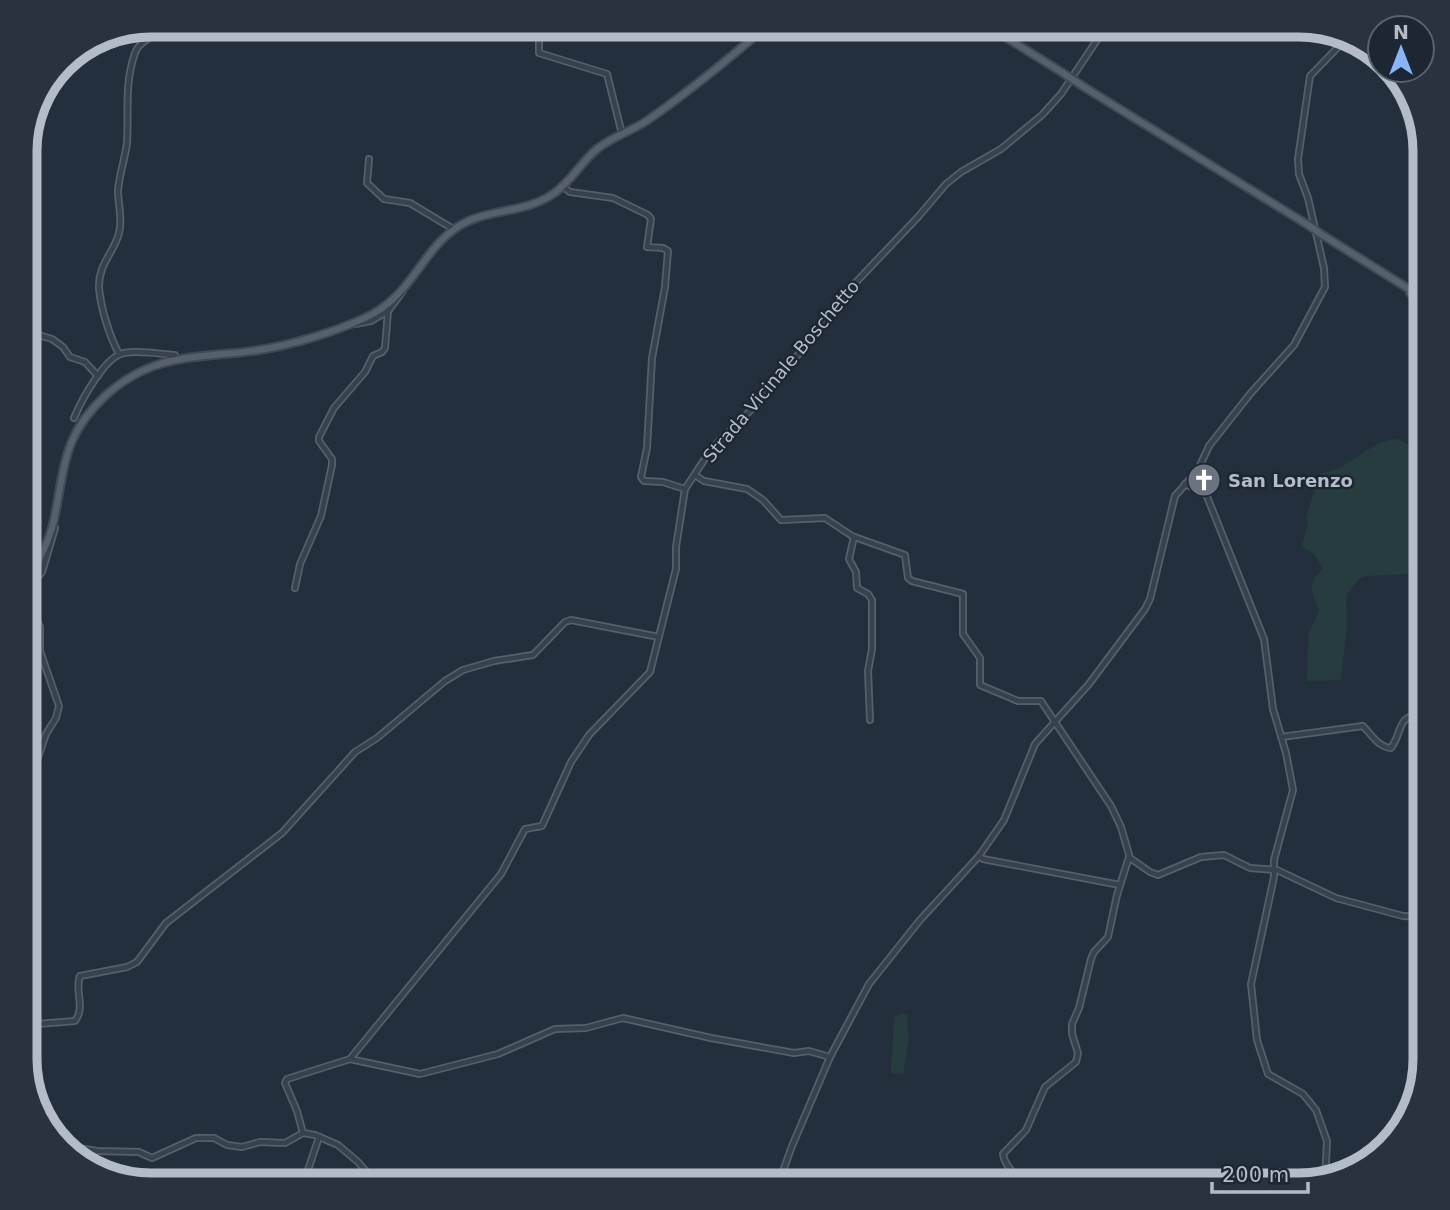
<svg xmlns="http://www.w3.org/2000/svg" width="1450" height="1210" font-family="'DejaVu Sans',sans-serif">
	<style>
		.green { fill: #263c3f }
		.lines { fill: none; stroke-linecap: round; stroke-linejoin: round }
		.minor-casing { stroke: #565f6c; stroke-width: 8 }
		.major-casing { stroke: #414a57; stroke-width: 10 }
		.minor { stroke: #38414e; stroke-width: 4.5 }
		.major { stroke: #56606e; stroke-width: 6 }
		.major-bridge-casing { stroke: #414a57; stroke-width: 10; stroke-linecap: butt }
		.major-bridge { stroke: #56606e; stroke-width: 6 }
		.labels { text-anchor: middle; dominant-baseline: central; stroke-width: 5; stroke-linejoin: round; paint-order: stroke }
		.street-label { font-size: 18px; fill: #b4bcc9; stroke: #1d2633 }
		.poi-label { font-size: 18px; font-weight: bold; fill: #b4bcc9; stroke: #1d2633; text-anchor: start }
		.rim { fill: none; stroke: #b4bcc9; stroke-width: 9 }
	</style>
	<rect width="100%" height="100%" fill="#242f3e"/>
	<!-- green -->
	<g class="green">
		<path d="M 1396,439 C 1414,443 1409,450 1414,464 C 1417,475 1425,477 1425,490 L 1412,496 C 1419,516 1423,551 1416,571 L 1412,574 L 1366,576 L 1359,579 L 1346,595 L 1347,625 L 1341,680 L 1307,681 L 1308,634 L 1319,611 C 1312,590 1305,585 1323,569 L 1314,554 L 1302,546 L 1308,523 L 1306,518 L 1320,473 C 1349,472 1367,441 1396,439 Z"/>
		<path d="M 901,1014 L 907,1015 L 909,1040 L 903,1074 L 891,1073 L 891,1068 L 894,1017 Z"/>
	</g>
	<g class="lines">
		<defs>
			<g id="minor">
				<path d="M 536,25 L 539,26 L 539,53 L 607,74 L 622,134"/>
				<path d="M 369,159 L 367,183 L 384,199 L 410,203 L 450,227"/>
				<path d="M 562,186 L 570,192 L 613,198 L 648,215 L 651,219 L 647,247 L 663,248 L 668,251 L 665,287 L 652,358 L 647,448 L 641,477 L 644,481 L 663,482 L 685,489"/>
				<path d="M 388,311 L 403,291"/>
				<path d="M 25,331 L 52,339 L 63,347 L 70,357 L 85,362 L 98,376"/>
				<path d="M 119,354 C 109,335 101,309 99,288 C 98,264 114,253 119,233 C 123,219 118,205 118,191 C 119,175 125,159 127,143 C 129,111 124,85 135,53 C 140,39 157,37 165,25"/>
				<path d="M 74,418 C 81,401 105,356 124,353 C 140,350 159,354 175,355 L 176,358"/>
				<path d="M 695,475 L 704,481 L 747,489 L 763,500 L 781,520 L 825,518 L 852,536 L 905,555 L 908,578 L 912,581 L 963,594 L 963,634 L 980,658 L 980,685 L 1018,701 L 1041,701 L 1111,806 L 1121,827 L 1130,858 L 1150,872 L 1158,875 L 1201,857 L 1224,855 L 1250,868 L 1277,870 L 1336,898 L 1403,916 L 1425,917"/>
				<path d="M 1185,484 L 1206,494 L 1264,639 L 1273,709 L 1286,753 L 1293,790 L 1274,860 L 1274,877 L 1251,984 L 1257,1040 L 1268,1074 L 1303,1094 L 1316,1110 L 1327,1141 L 1325,1180"/>
				<path d="M 854,537 L 849,559 L 856,572 L 857,588 L 868,594 L 872,600 L 872,649 L 868,671 L 870,720"/>
				<path d="M 295,588 L 300,564 L 321,516 L 332,465 L 332,459 L 319,441 L 319,437 L 334,408 L 365,372 L 373,356 L 382,352 L 385,348 L 388,311 L 371,321 L 355,324"/>
				<path d="M 25,592 L 42,572 L 55,528"/>
				<path d="M 1281,737 L 1363,726 C 1371,734 1378,747 1391,748 C 1404,730 1395,715 1425,714"/>
				<path d="M 25,823 L 35,766 L 46,734 L 56,718 L 59,706 L 40,651 L 40,627 L 25,596"/>
				<path d="M 979,856 L 983,859 L 1120,885"/>
				<path d="M 25,1025 L 75,1021 C 86,1007 74,990 80,976 L 127,967 L 137,962 L 166,923 L 282,833 L 355,752 L 377,738 L 445,681 L 463,670 L 494,661 L 533,655 L 565,622 L 571,620 L 659,637"/>
				<path d="M 350,1059 L 501,874 L 525,829 L 542,826 L 571,762 L 589,735 L 650,672 L 676,569 L 676,547 L 685,489 L 712,448 L 754,407 L 824,324 L 840,299 L 918,217 L 946,184 L 961,172 L 1001,149 L 1042,115 L 1061,94 L 1107,25"/>
				<path d="M 303,1133 L 297,1111 L 285,1083 L 287,1079 L 350,1059 L 420,1074 L 498,1054 L 555,1029 L 586,1028 L 623,1018 L 711,1038 L 794,1053 L 809,1051 L 830,1057"/>
				<path d="M 60,1145 L 97,1151 L 139,1152 L 152,1158 L 196,1138 L 214,1138 L 227,1145 L 242,1147 L 260,1142 L 285,1143 L 303,1133 L 315,1135 L 338,1145 L 358,1162 L 378,1185"/>
				<path d="M 303,1185 L 319,1137"/>
				<path d="M 778,1185 L 792,1146 L 830,1057 L 869,984 L 920,920 L 979,856 L 1004,820 L 1035,744 L 1089,684 L 1145,609 L 1150,599 L 1175,496 L 1198,470 L 1209,446 L 1250,394 L 1294,345 L 1325,287 L 1324,268 L 1308,198 L 1299,174 L 1298,159 L 1310,76 L 1344,41"/>
				<path d="M 1022,1185 C 1017,1175 1004,1166 1003,1154 L 1026,1130 L 1045,1087 L 1076,1062 L 1078,1053 L 1072,1034 L 1072,1024 L 1079,1008 L 1091,959 L 1094,952 L 1108,937 L 1117,895 L 1129,857"/>
			</g>
			<g id="major">
				<path d="M 986,25 L 1063,73"/>
				<path d="M 1084,87 L 1308,225"/>
				<path d="M 1321,234 L 1425,299"/>
				<path d="M 1410,293 C 1425,307 1407,329 1425,340"/>
				<path d="M 1417,321 L 1425,312"/>
				<path d="M 25,582 C 38,563 49,543 54,520 C 65,468 62,436 105,396 C 155,351 199,359 259,350 C 292,345 334,332 365,318 C 412,297 421,250 459,226 C 488,208 524,214 553,194 C 571,182 581,162 597,149 C 613,136 632,131 648,120 C 690,91 730,58 768,25"/>
			</g>
		</defs>
		<!-- minor casing -->
		<use href="#minor" class="minor-casing"/>
		<!-- major casing -->
		<use href="#major" class="major-casing"/>
		<!-- minor -->
		<use href="#minor" class="minor"/>
		<!-- major -->
		<use href="#major" class="major"/>
		<defs>
			<g id="major-bridge">
				<path d="M 1063,73 L 1084,87"/>
				<path d="M 1308,225 L 1321,234"/>
			</g>
		</defs>
		<!-- major-bridge casing -->
		<use href="#major-bridge" class="major-bridge-casing"/>
		<!-- major-bridge -->
		<use href="#major-bridge" class="major-bridge"/>
	</g>
	<!-- icons -->
	<defs>
		<symbol id="church-disc" viewBox="-11 -11 22 22"><circle r="9.5" fill="#6b7280" stroke="#1d2633"/><path d="M-1.2-6h2.4v3.5h3.3v2.4h-3.3V6h-2.4V-.1h-3.3v-2.4h3.3Z" fill="#fff"/></symbol>
	</defs>
	<g fill-rule="evenodd">
		<use href="#church-disc" x="1185" y="461" width="38" height="38"/>
	</g>
	<g class="labels">
		<!-- street labels -->
		<g class="street-label">
			<text transform="translate(781 371) rotate(-50)">Strada Vicinale Boschetto</text>
		</g>
		<!-- poi labels -->
		<g class="poi-label">
			<text x="1228" y="480">San Lorenzo</text>
		</g>
	</g>
	<!-- crop -->
	<path d="M0 0H1450V1210H0ZM151 37H1299A114 114 0 0 1 1413 151V1059A114 114 0 0 1 1299 1173H151A114 114 0 0 1 37 1059V151A114 114 0 0 1 151 37Z" fill="#29323f" fill-rule="evenodd"/>
	<path class="rim" d="M151 37H1299A114 114 0 0 1 1413 151V1059A114 114 0 0 1 1299 1173H151A114 114 0 0 1 37 1059V151A114 114 0 0 1 151 37Z"/>
	<!-- north arrow -->
	<g transform="translate(1401 49)"><circle r="33" fill="#1d2633" stroke="#59626f" stroke-width="2"/>
	<path d="M0-5L12 26L0 18L-12 26Z" fill="#8ab4f8"/>
	<text y="-10" font-size="19" font-weight="bold" text-anchor="middle" fill="#b4bcc9">N</text>
	</g>
	<!-- scale -->
	<path d="M1212 1182v10h96v-10" fill="none" stroke="#b4bcc9" stroke-width="3.5"/>
	<text x="1222" y="1182" font-size="21" fill="#b4bcc9" stroke="#1d2633" stroke-width="5" paint-order="stroke">200 m</text>
</svg>
